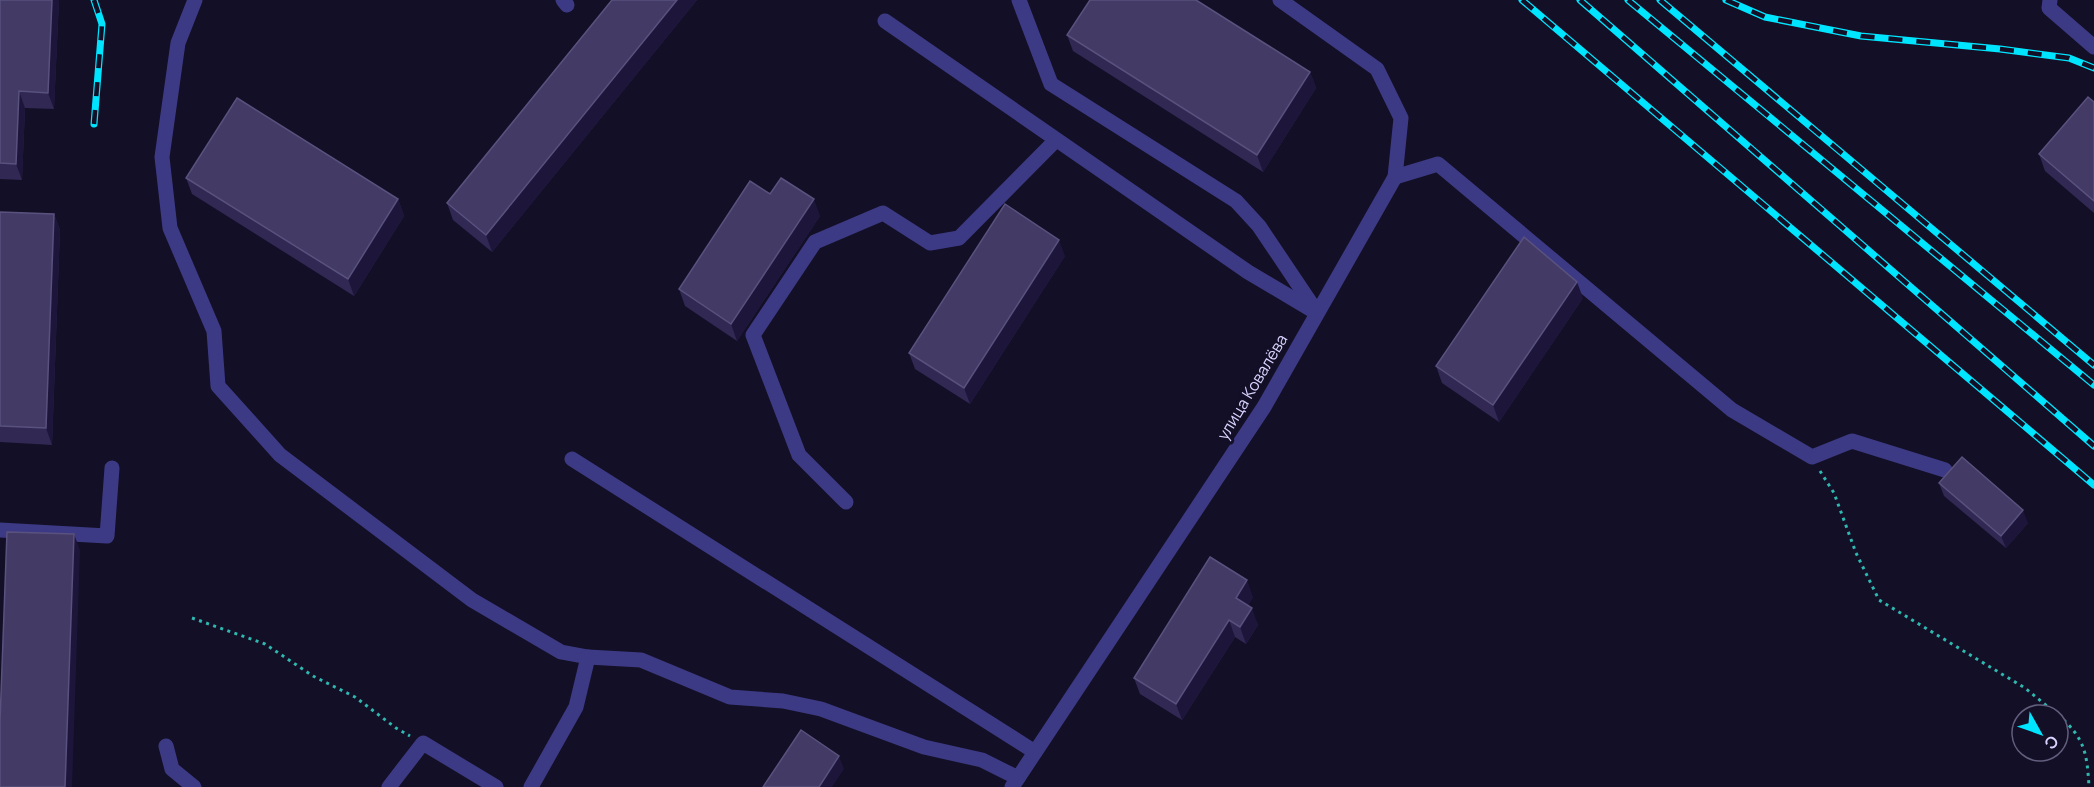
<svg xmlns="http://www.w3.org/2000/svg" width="2094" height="787" font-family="Manrope,sans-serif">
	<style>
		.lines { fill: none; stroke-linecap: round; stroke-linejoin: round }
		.path { stroke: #2fb8b0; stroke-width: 3; stroke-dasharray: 3 4.5; stroke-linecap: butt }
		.minor { stroke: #3d3a85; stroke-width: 15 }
		.rail-casing { stroke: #00e5ff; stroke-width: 7 }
		.rail { stroke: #130f26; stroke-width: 4.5; stroke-dasharray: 14; stroke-linecap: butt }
		.wall { fill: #312854 }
		.shaded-wall { fill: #1d163a }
		.building { fill: #433a66; stroke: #5a527e; stroke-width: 1.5 }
		.labels { text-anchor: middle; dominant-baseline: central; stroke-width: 6; stroke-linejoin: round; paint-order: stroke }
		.street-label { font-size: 16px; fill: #d9d4ff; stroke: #130f26 }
	</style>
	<rect width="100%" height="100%" fill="#130f26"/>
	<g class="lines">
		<!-- path -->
		<g class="path">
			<path d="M 1820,471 L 1834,493 L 1856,553 L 1879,600 L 2025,688 L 2058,715"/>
			<path d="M 192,618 L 265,644 L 313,676 L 355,697 L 396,728 L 410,736"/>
			<path d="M 2058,715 C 2085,738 2087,753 2089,787"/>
		</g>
		<!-- minor -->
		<g class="minor">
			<path d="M 195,0 L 178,43 L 162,157 L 170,228 L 214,331 L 218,386 L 280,455 L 472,600 L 561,652 L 588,657 L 641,660 L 730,697 L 783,701 L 821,709 L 924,747 L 982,760 L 1018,778"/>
			<path d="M 563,0 L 567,5"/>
			<path d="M 1019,0 L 1051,84 L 1236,201 L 1259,226 L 1314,308"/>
			<path d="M 2050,0 L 2049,8 L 2094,47"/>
			<path d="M 885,21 L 1248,272 L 1317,313"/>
			<path d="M 1395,177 L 1438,164 L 1732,410 L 1812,457 L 1852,441 L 1945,470"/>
			<path d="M 572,459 L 1035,752"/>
			<path d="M 846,502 L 799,455 L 753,335 L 815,242 L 883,213 L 930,243 L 959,238 L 1056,140"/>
			<path d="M 0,530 L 107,536 L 112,468"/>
			<path d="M 166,746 L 172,769 L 194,787"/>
			<path d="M 389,787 L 423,743 L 496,787"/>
			<path d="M 531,787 L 576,707 L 588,657"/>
			<path d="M 1012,787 L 1264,407 L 1395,177 L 1401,118 L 1377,69 L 1280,0"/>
		</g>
		<defs>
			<g id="rail">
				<path d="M 1522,0 L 2094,485"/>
				<path d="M 1580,0 L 2094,446"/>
				<path d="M 1628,0 L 2094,385"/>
				<path d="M 1660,0 L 2094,365"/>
				<path d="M 1726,0 L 1765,17 L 1861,36 L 2000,49 L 2069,58 L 2094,68"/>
				<path d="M 94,124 L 102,24 L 94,0"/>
			</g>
		</defs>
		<!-- rail casing -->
		<use href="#rail" class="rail-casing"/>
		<!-- rail -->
		<use href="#rail" class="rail"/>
	</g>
	<!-- wall -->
	<g class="wall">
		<path d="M 0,0 L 59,0 L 54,109 L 25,108 L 22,180 L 0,179 Z"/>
		<path d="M 612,0 L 697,0 L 492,252 L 453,220 L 447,203 Z"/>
		<path d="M 1067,35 L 1310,72 L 1316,88 L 1263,172 L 1073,51 Z"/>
		<path d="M 2094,102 L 2094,213 L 2045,171 L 2039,154 Z"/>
		<path d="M 186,178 L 398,199 L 404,216 L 354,296 L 192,194 Z"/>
		<path d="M 770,194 L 820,216 L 737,341 L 685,306 L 679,289 Z"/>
		<path d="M 0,212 L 54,214 L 60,230 L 52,445 L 0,442 Z"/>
		<path d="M 1065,256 L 970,404 L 915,369 L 909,353 Z"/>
		<path d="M 1583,298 L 1499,422 L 1442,383 L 1436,366 Z"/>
		<path d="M 1939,483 L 2028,523 L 2006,548 L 1944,496 Z"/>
		<path d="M 1253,597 L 1248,605 L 1258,625 L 1246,644 L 1235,637 L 1182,720 L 1140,694 L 1134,678 Z"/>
	</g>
	<!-- shaded-wall -->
	<g class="shaded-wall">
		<path d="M 52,0 L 59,0 L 54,109 L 48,93 Z"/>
		<path d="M 677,0 L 697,0 L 492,252 L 486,235 Z"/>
		<path d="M 1310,72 L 1316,88 L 1263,172 L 1257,155 Z"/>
		<path d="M 19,91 L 25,108 L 22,180 L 16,164 Z"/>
		<path d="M 398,199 L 404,216 L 354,296 L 348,279 Z"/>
		<path d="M 814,199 L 820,216 L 737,341 L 731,324 Z"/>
		<path d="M 54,214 L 60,230 L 52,445 L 46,428 Z"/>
		<path d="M 1059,240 L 1065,256 L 970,404 L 964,388 Z"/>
		<path d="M 1577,282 L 1583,298 L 1499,422 L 1493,405 Z"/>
		<path d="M 2023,510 L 2028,523 L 2006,548 L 2001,536 Z"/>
		<path d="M 74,534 L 80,550 L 72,787 L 65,787 Z"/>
		<path d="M 1247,580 L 1253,597 L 1242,614 L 1236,598 Z"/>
		<path d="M 1252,608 L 1258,625 L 1246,644 L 1240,627 Z"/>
		<path d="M 1229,620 L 1235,637 L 1182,720 L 1176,704 Z"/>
		<path d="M 839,756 L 844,769 L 832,787 L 819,787 Z"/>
	</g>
	<!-- building -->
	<g class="building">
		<path d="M 0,0 L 52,0 L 48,93 L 19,91 L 16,164 L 0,163 Z"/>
		<path d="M 612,0 L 677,0 L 486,235 L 447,203 Z"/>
		<path d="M 1090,0 L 1196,0 L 1310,72 L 1257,155 L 1067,35 Z"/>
		<path d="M 2088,97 L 2094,102 L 2094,201 L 2039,154 Z"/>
		<path d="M 237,98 L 398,199 L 348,279 L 186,178 Z"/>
		<path d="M 781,178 L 814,199 L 731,324 L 679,289 L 750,181 L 770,194 Z"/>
		<path d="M 1005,204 L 1059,240 L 964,388 L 909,353 Z"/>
		<path d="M 0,212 L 54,214 L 46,428 L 0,426 Z"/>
		<path d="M 1524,237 L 1577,282 L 1493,405 L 1436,366 Z"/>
		<path d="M 1962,457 L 2023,510 L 2001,536 L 1939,483 Z"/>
		<path d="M 7,532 L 74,534 L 65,787 L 0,787 L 0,721 Z"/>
		<path d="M 1210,557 L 1247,580 L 1236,598 L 1252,608 L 1240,627 L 1229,620 L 1176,704 L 1134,678 Z"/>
		<path d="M 801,730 L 839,756 L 819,787 L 763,787 Z"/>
	</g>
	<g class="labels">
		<!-- street labels -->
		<g class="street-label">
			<text transform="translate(1252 387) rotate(-59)">улица Ковалёва</text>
		</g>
	</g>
	<!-- north arrow -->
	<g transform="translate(2040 733) rotate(130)"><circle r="28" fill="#130f26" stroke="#625e7d" stroke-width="1.5"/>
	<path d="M0-4.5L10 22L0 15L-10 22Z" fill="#00e5ff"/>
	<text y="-9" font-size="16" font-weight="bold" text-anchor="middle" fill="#d9d4ff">С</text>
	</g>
</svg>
